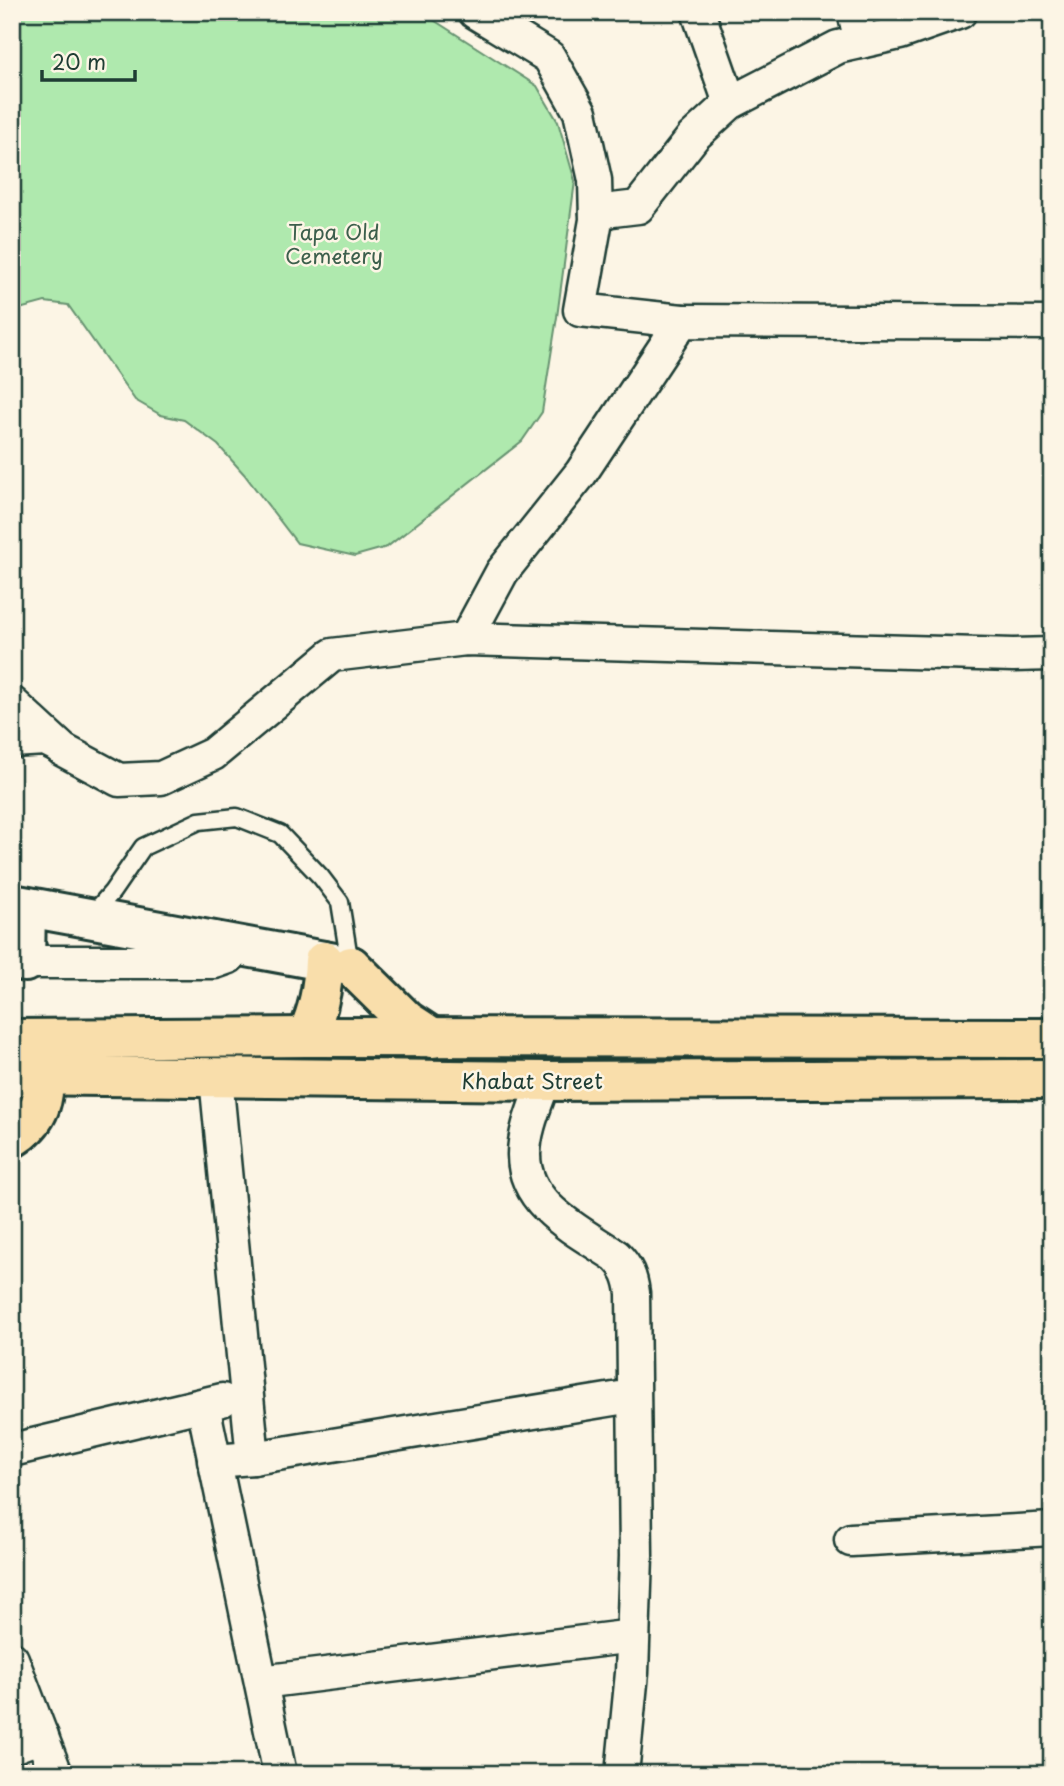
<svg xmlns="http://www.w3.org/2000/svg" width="1064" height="1786" font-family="'Playpen Sans',sans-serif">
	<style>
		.green { fill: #afe9ae; stroke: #679371; stroke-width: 2 }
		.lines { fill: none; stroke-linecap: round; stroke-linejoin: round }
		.lane-casing { stroke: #1f3d34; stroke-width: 21 }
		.street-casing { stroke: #1f3d34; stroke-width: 37 }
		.secondary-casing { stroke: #1f3d34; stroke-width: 44 }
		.primary-casing { stroke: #1f3d34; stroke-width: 44 }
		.lane { stroke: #fcf5e5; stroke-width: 16 }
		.street { stroke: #fcf5e5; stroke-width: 32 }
		.secondary { stroke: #fcf5e5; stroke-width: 38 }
		.primary { stroke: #f9deab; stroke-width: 38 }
		.labels { text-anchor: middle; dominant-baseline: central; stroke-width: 5; stroke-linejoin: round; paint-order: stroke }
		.park-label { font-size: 21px; fill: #3c5f4c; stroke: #fcf5e5 }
		.street-label { font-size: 21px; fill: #1f3d34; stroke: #fcf5e5 }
	</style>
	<rect width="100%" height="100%" fill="#fcf5e5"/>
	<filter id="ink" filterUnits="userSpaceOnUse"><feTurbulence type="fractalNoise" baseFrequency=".0143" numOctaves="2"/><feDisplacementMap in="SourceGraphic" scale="14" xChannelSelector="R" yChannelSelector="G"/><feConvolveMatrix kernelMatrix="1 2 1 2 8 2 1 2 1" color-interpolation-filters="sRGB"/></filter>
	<g filter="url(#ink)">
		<!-- green -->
		<path class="green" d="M 12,12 L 421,12 L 537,86 L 558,122 L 575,181 L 557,317 L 542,412 L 522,441 L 387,547 L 355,556 L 297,543 L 244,474 L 218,445 L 184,420 L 161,415 L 135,400 L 68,305 L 45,302 L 12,311 Z"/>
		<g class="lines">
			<defs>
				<path id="lane" d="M 91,916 L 112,892 L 143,847 L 199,821 L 237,817 L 280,834 L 321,877 L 340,902 L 350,964"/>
				<g id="street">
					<path d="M 475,12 L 549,57 L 580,112 L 595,180 L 596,220 L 580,310 L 682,321"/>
					<path d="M 698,12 L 730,103"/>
					<path d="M 854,12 L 861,42"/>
					<path d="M 596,212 L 638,207 L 693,137 L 730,103 L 838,47 L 900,33 L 960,12"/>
					<path d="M 466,639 L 502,572 L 581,473 L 682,321 L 1052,323"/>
					<path d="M 12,703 L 63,750 L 119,780 L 161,778 L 213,754 L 332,655 L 466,639 L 1013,655 L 1052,654"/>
					<path d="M 12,741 L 45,739 L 57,745"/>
					<path d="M 12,962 L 215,962 L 229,957 L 239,945"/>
					<path d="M 216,1078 L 253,1458"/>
					<path d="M 544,1081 C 536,1104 524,1130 524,1155 C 524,1206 579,1231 616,1256 C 627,1267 631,1277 633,1293 L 636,1556 L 632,1673 L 622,1774"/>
					<path d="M 203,1405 L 280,1774"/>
					<path d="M 12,1450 L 222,1400"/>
					<path d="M 214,1461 L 253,1458 L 632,1396"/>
					<path d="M 851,1540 L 1052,1529"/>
					<path d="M 12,1659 L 56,1774"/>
					<path d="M 261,1682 L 633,1636"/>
					<path d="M 12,1747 L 42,1736"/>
				</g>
				<g id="secondary">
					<path d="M 12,904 L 351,966"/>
					<path d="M 25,962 L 26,907"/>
				</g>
				<g id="primary">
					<path d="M 351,966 L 407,1021 L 433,1038"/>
					<path d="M 306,1037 C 318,1013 323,988 324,961"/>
					<path d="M 12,1039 L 306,1037 L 1052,1038"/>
					<path d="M 12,1075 L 544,1081 L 1052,1079"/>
					<path d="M 12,1138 C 36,1123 46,1102 43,1075"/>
				</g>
			</defs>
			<!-- lane casing -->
			<use href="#lane" class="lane-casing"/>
			<!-- street casing -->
			<use href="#street" class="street-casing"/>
			<!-- secondary casing -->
			<use href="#secondary" class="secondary-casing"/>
			<!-- primary casing -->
			<use href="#primary" class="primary-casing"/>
			<!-- lane -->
			<use href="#lane" class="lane"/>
			<!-- street -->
			<use href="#street" class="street"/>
			<!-- secondary -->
			<use href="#secondary" class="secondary"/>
			<!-- primary -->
			<use href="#primary" class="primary"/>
		</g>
	</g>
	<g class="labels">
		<!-- park labels -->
		<g class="park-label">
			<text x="334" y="231">Tapa Old<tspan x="334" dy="24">Cemetery</tspan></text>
		</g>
		<!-- street labels -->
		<g class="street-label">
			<text x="532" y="1080">Khabat Street</text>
		</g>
	</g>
	<!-- margin -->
	<rect width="1064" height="1786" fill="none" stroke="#fcf5e5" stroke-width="42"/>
	<rect x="21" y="21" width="1022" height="1744" fill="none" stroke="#1f3d34" stroke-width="2.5" filter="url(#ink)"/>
	<!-- scale -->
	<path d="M42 70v10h93v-10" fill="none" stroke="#1f3d34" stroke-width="3.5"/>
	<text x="52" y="70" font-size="21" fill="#1f3d34" stroke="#fcf5e5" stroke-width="5" paint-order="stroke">20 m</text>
</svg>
